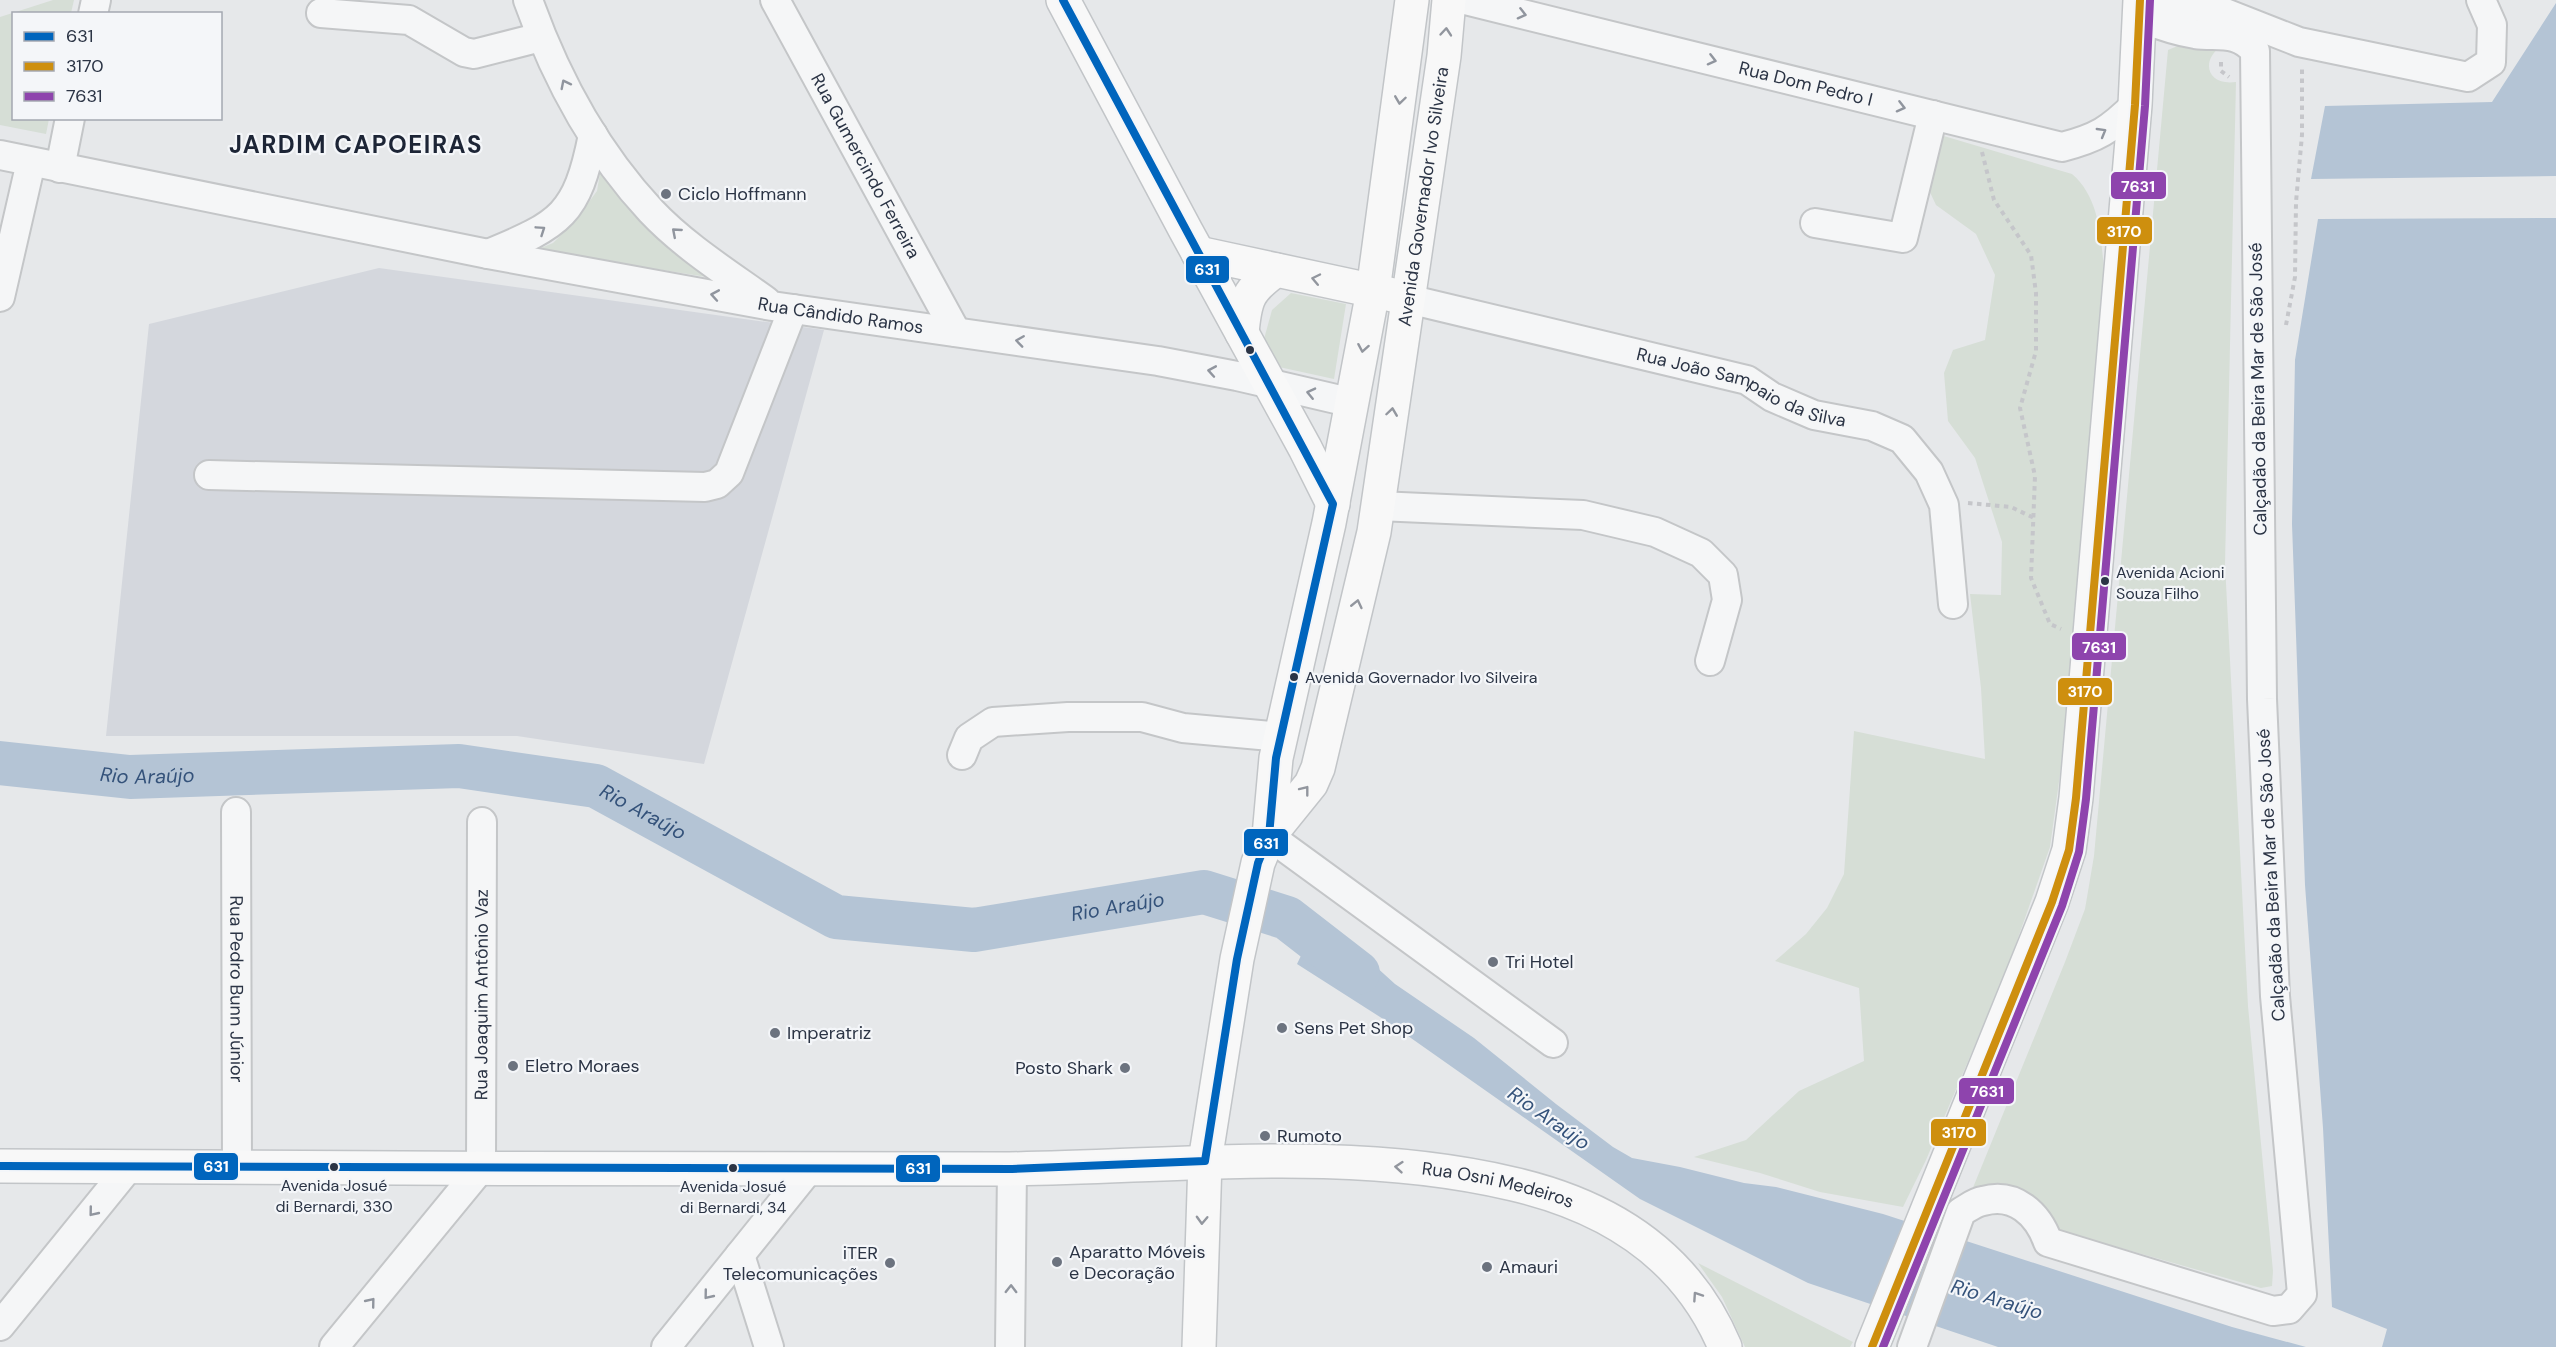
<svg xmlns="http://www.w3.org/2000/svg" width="2556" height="1347" font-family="'DM Sans',sans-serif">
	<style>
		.built { fill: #d4d7dd }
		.green { fill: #d6ded6 }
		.water { fill: #b4c4d5 }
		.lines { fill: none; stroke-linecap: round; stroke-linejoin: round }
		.river { stroke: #b4c4d5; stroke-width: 44 }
		.minor-casing { stroke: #c4c6c8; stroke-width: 32 }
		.major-casing { stroke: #c2c5c8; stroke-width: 36 }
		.path { stroke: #c5c6ca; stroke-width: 4; stroke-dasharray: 4.5 4.5; stroke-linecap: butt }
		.minor { stroke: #f5f6f7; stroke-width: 28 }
		.major { stroke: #f8f8f8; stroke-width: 33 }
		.bus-1-casing { stroke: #f4f6f9; stroke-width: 12 }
		.bus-2-casing { stroke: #f4f6f9; stroke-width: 12 }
		.bus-3-casing { stroke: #f4f6f9; stroke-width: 12 }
		.bus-1 { stroke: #0065bd; stroke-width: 8 }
		.bus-2 { stroke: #ce8f0e; stroke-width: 8 }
		.bus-3 { stroke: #8e44ad; stroke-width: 8 }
		.oneway { stroke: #90959e }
		.oneway2 { stroke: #92969e }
		.poi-dot { fill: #6c737f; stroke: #f4f6f9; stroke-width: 2 }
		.bus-dot { fill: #2b3445; stroke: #f4f6f9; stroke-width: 2 }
		.labels { text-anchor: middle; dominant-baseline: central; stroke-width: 4.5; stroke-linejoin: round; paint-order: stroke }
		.bus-label { font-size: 16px; fill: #2b3445; stroke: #f4f6f9; text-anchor: start }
		.street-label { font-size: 18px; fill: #2b3445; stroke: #f4f6f9 }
		.poi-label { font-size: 18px; fill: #2b3445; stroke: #f4f6f9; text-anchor: start }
		.water-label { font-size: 20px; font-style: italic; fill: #34527a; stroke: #f4f6f9 }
		.district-label { font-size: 24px; font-weight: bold; letter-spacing: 1.5px; fill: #1d2536; stroke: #f4f6f9 }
		.line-badge { stroke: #f4f6f9; stroke-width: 2 }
		.badge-label { font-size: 16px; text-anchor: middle; font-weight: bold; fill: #fff }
	</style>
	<rect width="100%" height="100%" fill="#e6e8ea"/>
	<!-- built -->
	<path class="built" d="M 379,268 L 824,330 L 704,764 L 517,736 L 106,736 L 149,324 Z"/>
	<!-- green -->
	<g class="green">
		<path d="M 53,0 L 74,0 L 71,13 L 14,14 L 14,118 L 49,119 L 46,134 L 0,125 L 0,17 Z"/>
		<path d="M 2185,43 L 2221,46 C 2199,63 2209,86 2236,82 L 2225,564 L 2248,1006 L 2273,1271 L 2272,1286 L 2261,1288 L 2051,1228 L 1970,1195 L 2065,962 L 2085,909 L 2094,856 L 2168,50 Z"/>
		<path d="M 1937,134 L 2072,174 C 2099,197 2101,236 2104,270 L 2061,767 L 2050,847 L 2006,972 L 1926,1160 L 1903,1207 L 1820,1192 L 1760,1173 L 1694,1157 L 1746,1140 L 1799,1091 L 1864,1061 L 1859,988 L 1775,961 L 1806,934 L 1827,908 L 1844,874 L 1854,731 L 1985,759 L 1981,688 L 1970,594 L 2001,595 L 2002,542 L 1975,458 L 1948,421 L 1944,373 L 1953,350 L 1985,340 L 1995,275 L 1976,234 L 1936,205 L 1928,188 Z"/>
		<path d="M 601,167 L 732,281 L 536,250 L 553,243 L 575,221 L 597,191 Z"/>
		<path d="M 1291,293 L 1346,304 L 1334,379 L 1279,367 L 1264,339 L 1272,310 Z"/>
		<path d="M 1698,1263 L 1853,1342 L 1850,1347 L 1745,1347 L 1722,1297 Z"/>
	</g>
	<!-- water -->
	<g class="water">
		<path d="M 2556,3 L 2556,176 L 2311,179 L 2325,106 L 2492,102 Z"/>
		<path d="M 2556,218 L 2556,1347 L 2382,1347 L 2387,1329 L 2332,1307 L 2323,1128 L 2305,885 L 2292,524 L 2295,360 L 2318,219 Z"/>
		<path d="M 1320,916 L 1395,984 L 1474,1038 L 1556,1104 L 1613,1147 L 1632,1158 L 1680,1167 L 1744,1183 L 1776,1187 L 1883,1214 L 2232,1327 L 2306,1347 L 1998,1347 L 1808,1283 L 1640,1199 L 1391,1024 L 1297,964 Z"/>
	</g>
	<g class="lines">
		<!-- river -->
		<path class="river" id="s1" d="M 0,763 L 130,777 L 459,766 L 596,786 L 836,917 L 974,930 L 1204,892 L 1287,918 L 1358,973"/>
		<defs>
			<g id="minor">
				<path d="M 528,0 C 555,76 595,151 651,211 C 684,246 727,273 766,301"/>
				<path id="s2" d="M 775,0 L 956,332"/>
				<path id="s3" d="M 1465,0 L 2062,147 C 2097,138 2110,130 2135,105"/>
				<path d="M 321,13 L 409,20 L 464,52 L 474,54 L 541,37"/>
				<path d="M 93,14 L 96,0"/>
				<path d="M 2141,18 L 2165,9 L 2195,6 L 2220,11 L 2299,42 L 2468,77 L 2491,62 L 2492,25 L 2481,0"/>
				<path id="s4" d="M 0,155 L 488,254 L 772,306 L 1158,361 L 1237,376 L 1353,403"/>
				<path d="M 60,168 L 70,118"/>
				<path d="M 1815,223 L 1903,238 L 1933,115"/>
				<path d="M 488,254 C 561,224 577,215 593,135"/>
				<path d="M 0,297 L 31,162"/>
				<path id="s5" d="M 1408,299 L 1747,380 L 1772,397 L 1814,415 L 1872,426 L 1902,439 L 1929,472 L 1944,505 L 1953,604"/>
				<path d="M 209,475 L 705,487 L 717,484 L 729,473 L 793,309"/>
				<path d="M 1378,506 L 1583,515 L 1655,532 L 1701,553 L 1723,575 L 1727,600 L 1710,661"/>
				<path d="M 962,755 L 969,738 L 993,722 L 1068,717 L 1142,717 L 1183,728 L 1281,737"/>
				<path id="s6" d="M 236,812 L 237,1167"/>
				<path d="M 1269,836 L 1553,1043"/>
				<path d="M 740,1255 L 769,1347"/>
				<path d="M 0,1326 L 129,1167"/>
				<path id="s7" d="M 334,1347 L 481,1168 L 482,822"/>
				<path d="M 666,1347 L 810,1168"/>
				<path d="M 1010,1347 L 1012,1169"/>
				<path d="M 1912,1347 L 1961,1212 C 1968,1208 1975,1202 1983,1201 C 2015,1192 2038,1214 2048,1242 L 2273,1311 L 2289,1309 L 2302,1294 L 2275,996 L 2262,699 L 2255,51 C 2237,30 2219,37 2195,34 C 2176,31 2159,25 2141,18"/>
			</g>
			<g id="major">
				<path d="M 1063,0 L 1186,231 L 1305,448 L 1333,504"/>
				<path d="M 1198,253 L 1393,295"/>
				<path d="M 1242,333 C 1245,299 1248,290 1276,270"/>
				<path d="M 1269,836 L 1276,758 L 1329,523 L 1373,291 L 1412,0"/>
				<path id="s8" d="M 0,1166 C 336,1167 673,1171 1009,1169 C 1176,1167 1348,1145 1513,1184 C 1608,1206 1686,1254 1725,1347"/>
				<path id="s9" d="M 1199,1347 L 1205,1161 L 1237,959 L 1258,863 L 1269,836 L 1311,784 L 1318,768 L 1374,532 L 1444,56 L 1449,0"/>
				<path d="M 1872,1347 L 2052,902 L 2069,850 L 2076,798 L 2135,105 L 2140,0"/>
			</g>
		</defs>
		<!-- minor casing -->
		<use href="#minor" class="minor-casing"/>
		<!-- major casing -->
		<use href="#major" class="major-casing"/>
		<!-- path -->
		<g class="path">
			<path d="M 2221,62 L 2221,71 L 2229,77"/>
			<path d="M 1982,152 L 1994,200 L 2031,255 L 2036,293 L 2036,351 L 2020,408 L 2035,476 L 2031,578 L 2050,624 L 2061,629"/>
			<path d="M 2286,325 L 2295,277 L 2296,202 L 2302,135 L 2302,69"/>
			<path d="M 1968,503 L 2011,507 L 2034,518"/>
		</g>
		<!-- minor -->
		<use href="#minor" class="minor"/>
		<!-- major -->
		<use href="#major" class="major"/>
		<defs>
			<path id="bus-1" d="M 0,1166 L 1012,1169 L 1205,1161 L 1237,959 L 1258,863 L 1269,836 L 1276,758 L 1333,504 L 1063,0"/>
			<path id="bus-2" d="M 1872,1347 L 2052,902 L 2069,850 L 2076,798 L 2135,105 L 2140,0"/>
			<path id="bus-3" d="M 1883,1347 L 2062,906 L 2079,852 L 2086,799 L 2145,106 L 2150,0"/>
		</defs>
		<!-- bus-1 casing -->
		<use href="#bus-1" class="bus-1-casing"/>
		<!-- bus-2 casing -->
		<use href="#bus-2" class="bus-2-casing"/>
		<!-- bus-3 casing -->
		<use href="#bus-3" class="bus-3-casing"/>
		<!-- bus-1 -->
		<use href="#bus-1" class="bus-1"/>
		<!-- bus-2 -->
		<use href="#bus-2" class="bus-2"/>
		<!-- bus-3 -->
		<use href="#bus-3" class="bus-3"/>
	</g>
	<!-- one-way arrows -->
	<defs><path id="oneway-chevron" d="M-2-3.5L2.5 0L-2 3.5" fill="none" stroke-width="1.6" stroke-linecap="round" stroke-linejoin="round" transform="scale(1.5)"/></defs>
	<g class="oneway">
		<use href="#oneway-chevron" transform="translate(1522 14) rotate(14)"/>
		<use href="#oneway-chevron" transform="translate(1712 60) rotate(14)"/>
		<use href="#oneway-chevron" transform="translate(565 84) rotate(-117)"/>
		<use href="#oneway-chevron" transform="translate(1901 107) rotate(14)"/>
		<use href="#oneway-chevron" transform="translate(2102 132) rotate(-30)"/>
		<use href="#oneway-chevron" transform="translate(541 230) rotate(-34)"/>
		<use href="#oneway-chevron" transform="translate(676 232) rotate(-139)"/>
		<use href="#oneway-chevron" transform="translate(715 295) rotate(-170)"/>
		<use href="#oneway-chevron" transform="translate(1020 341) rotate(-172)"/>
		<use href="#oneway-chevron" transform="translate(1212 371) rotate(-170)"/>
		<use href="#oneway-chevron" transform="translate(1311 393) rotate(-167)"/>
		<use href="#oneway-chevron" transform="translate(93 1212) rotate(129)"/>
		<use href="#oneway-chevron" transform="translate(1011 1289) rotate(-89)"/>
		<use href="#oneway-chevron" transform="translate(708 1295) rotate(129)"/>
		<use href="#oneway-chevron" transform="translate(371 1302) rotate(-51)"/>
	</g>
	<g class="oneway2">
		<use href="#oneway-chevron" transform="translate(1446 32) rotate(-85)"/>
		<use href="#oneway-chevron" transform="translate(1400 100) rotate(98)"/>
		<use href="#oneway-chevron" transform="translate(1316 279) rotate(-168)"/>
		<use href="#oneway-chevron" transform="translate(1363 348) rotate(100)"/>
		<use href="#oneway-chevron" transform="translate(1392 412) rotate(-82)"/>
		<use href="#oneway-chevron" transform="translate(1357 604) rotate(-77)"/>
		<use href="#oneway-chevron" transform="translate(1305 790) rotate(-52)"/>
		<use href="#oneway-chevron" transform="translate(1399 1167) rotate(-175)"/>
		<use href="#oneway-chevron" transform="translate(1202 1220) rotate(92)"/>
		<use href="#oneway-chevron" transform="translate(1697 1296) rotate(-124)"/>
	</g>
	<!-- markers -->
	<g class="poi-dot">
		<circle cx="666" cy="194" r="6"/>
		<circle cx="1493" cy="962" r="6"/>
		<circle cx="1282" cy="1028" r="6"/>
		<circle cx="775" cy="1033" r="6"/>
		<circle cx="513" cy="1066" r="6"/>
		<circle cx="1125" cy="1068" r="6"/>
		<circle cx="1265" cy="1136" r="6"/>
		<circle cx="1057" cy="1262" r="6"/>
		<circle cx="890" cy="1263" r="6"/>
		<circle cx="1487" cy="1267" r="6"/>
	</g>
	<g class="bus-dot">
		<circle cx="1250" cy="350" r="5"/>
		<circle cx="2105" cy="581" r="5"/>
		<circle cx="1294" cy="677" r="5"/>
		<circle cx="334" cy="1167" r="5"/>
		<circle cx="733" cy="1168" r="5"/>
	</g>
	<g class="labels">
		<!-- bus labels -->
		<g class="bus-label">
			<text x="2116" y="572">Avenida Acioni<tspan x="2116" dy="21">Souza Filho</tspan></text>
			<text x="1305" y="677">Avenida Governador Ivo Silveira</text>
			<text x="334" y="1185" text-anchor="middle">Avenida Josué<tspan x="334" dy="21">di Bernardi, 330</tspan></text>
			<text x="733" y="1186" text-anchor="middle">Avenida Josué<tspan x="733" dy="21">di Bernardi, 34</tspan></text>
		</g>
		<!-- street labels -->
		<g class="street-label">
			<text stroke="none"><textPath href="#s3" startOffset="351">Rua Dom Pedro I</textPath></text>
			<text stroke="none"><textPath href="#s2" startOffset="189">Rua Gumercindo Ferreira</textPath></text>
			<text stroke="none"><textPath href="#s9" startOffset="1184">Avenida Governador Ivo Silveira</textPath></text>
			<text stroke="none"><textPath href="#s4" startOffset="856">Rua Cândido Ramos</textPath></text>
			<text stroke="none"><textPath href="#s5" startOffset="346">Rua João Sampaio da Silva</textPath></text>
			<text transform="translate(2258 389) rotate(-91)">Calçadão da Beira Mar de São José</text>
			<text transform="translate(2271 875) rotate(-93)">Calçadão da Beira Mar de São José</text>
			<text stroke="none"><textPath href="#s6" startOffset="177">Rua Pedro Bunn Júnior</textPath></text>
			<text stroke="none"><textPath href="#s7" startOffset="405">Rua Joaquim Antônio Vaz</textPath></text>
			<text stroke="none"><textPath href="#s8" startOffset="1500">Rua Osni Medeiros</textPath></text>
		</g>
		<!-- poi labels -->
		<g class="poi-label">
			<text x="678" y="194">Ciclo Hoffmann</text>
			<text x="1505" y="962">Tri Hotel</text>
			<text x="1294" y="1028">Sens Pet Shop</text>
			<text x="787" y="1033">Imperatriz</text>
			<text x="525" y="1066">Eletro Moraes</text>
			<text x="1113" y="1068" text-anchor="end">Posto Shark</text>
			<text x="1277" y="1136">Rumoto</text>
			<text x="1069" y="1252">Aparatto Móveis<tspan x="1069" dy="21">e Decoração</tspan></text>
			<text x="878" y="1253" text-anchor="end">iTER<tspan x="878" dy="21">Telecomunicações</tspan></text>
			<text x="1499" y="1267">Amauri</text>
		</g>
		<!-- water labels -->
		<g class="water-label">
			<text stroke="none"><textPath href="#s1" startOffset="148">Rio Araújo</textPath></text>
			<text stroke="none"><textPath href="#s1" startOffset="652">Rio Araújo</textPath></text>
			<text stroke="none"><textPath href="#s1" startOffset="1156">Rio Araújo</textPath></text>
			<text transform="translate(1549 1118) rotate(35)">Rio Araújo</text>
			<text transform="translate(1997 1299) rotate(17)">Rio Araújo</text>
		</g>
		<!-- district labels -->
		<g class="district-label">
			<text x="356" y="144">JARDIM CAPOEIRAS</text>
		</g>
	</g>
	<g class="line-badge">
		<rect x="2110" y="171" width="57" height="29" rx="6" fill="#8e44ad"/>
		<rect x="2096" y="216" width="57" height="29" rx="6" fill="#ce8f0e"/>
		<rect x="1185" y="255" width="45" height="29" rx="6" fill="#0065bd"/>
		<rect x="2071" y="632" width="56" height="29" rx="6" fill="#8e44ad"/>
		<rect x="2057" y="677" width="56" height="29" rx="6" fill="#ce8f0e"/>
		<rect x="1243" y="828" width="46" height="29" rx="6" fill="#0065bd"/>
		<rect x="1958" y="1077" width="57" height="28" rx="6" fill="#8e44ad"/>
		<rect x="1930" y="1118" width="57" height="29" rx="6" fill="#ce8f0e"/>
		<rect x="193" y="1152" width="46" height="29" rx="6" fill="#0065bd"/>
		<rect x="895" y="1154" width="46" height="29" rx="6" fill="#0065bd"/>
	</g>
	<g class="badge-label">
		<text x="2138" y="192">7631</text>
		<text x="2124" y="237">3170</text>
		<text x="1207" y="275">631</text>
		<text x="2099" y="653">7631</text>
		<text x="2085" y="697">3170</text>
		<text x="1266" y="849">631</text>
		<text x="1987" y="1097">7631</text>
		<text x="1959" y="1138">3170</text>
		<text x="216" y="1172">631</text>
		<text x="918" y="1174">631</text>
	</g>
	<!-- legend -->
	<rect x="12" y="12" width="210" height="108" fill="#f4f6f9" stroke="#a4a8b1" stroke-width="1.5"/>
	<rect x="24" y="32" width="30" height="9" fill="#0065bd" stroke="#a4a8b1" stroke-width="1.5"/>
	<text x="66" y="42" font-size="18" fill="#2b3445">631</text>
	<rect x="24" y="62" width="30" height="9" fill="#ce8f0e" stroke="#a4a8b1" stroke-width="1.5"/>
	<text x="66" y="72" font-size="18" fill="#2b3445">3170</text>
	<rect x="24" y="92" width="30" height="9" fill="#8e44ad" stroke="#a4a8b1" stroke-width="1.5"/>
	<text x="66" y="102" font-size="18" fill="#2b3445">7631</text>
</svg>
